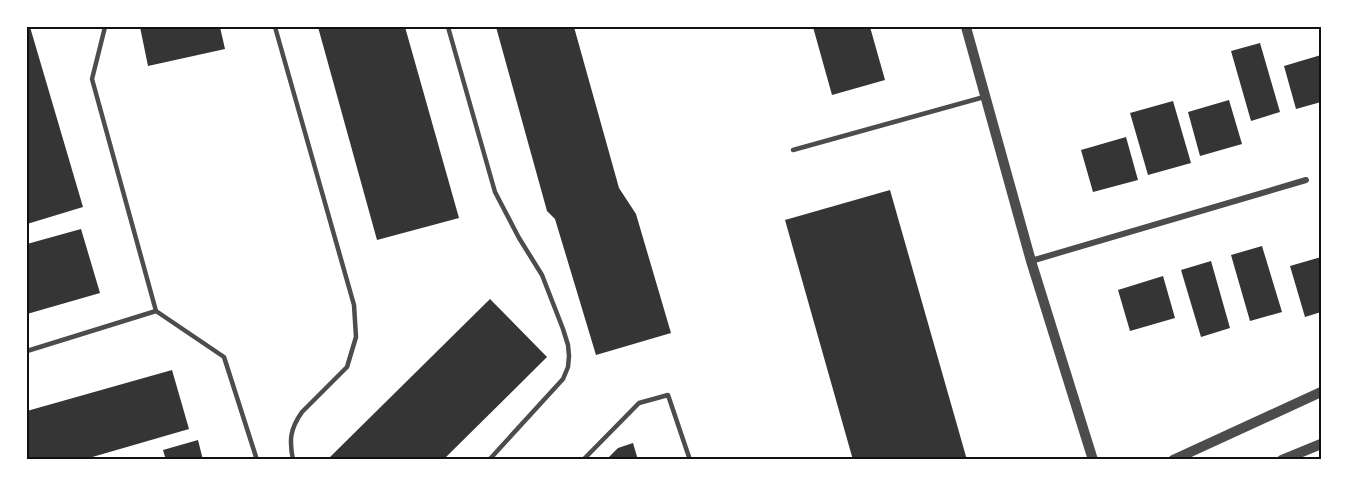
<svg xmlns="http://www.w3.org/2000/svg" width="1348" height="487" font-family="'PT Sans',sans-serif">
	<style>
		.building { fill: #353535 }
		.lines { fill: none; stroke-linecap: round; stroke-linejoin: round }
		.service { stroke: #4c4c4c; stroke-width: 4.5 }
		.minor { stroke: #4c4c4c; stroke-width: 6 }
		.tertiary { stroke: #4c4c4c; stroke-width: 10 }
		.neatline { fill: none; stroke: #111; stroke-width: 2 }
	</style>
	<rect width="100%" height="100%" fill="#fff"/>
	<!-- building -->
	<g class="building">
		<path d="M 27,27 L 30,27 L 83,207 L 27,224 Z"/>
		<path d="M 140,27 L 220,27 L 225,49 L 148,66 Z"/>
		<path d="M 318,27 L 405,27 L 459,218 L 377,240 Z"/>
		<path d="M 496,27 L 574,27 L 619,188 L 636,214 L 671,333 L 596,355 L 555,219 L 547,211 Z"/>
		<path d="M 813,27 L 870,27 L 885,80 L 832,95 Z"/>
		<path d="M 1260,43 L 1280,112 L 1251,121 L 1231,51 Z"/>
		<path d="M 1321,55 L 1321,102 L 1296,109 L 1284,66 Z"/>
		<path d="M 1229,100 L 1242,144 L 1200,156 L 1188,112 Z"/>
		<path d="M 1173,101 L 1191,163 L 1148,175 L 1130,113 Z"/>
		<path d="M 1126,137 L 1138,180 L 1093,192 L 1081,150 Z"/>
		<path d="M 890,190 L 967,460 L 853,460 L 785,220 Z"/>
		<path d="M 81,229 L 100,293 L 27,314 L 27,244 Z"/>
		<path d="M 1262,246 L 1282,312 L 1250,321 L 1231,255 Z"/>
		<path d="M 1321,257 L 1321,312 L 1305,317 L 1290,266 Z"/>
		<path d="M 1211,261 L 1230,328 L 1201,337 L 1181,270 Z"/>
		<path d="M 1163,276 L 1175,318 L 1130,331 L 1118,290 Z"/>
		<path d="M 490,299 L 547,357 L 443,460 L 327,460 Z"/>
		<path d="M 172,370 L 189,429 L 82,460 L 27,460 L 27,411 Z"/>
		<path d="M 198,440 L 203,460 L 166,460 L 163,450 Z"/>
		<path d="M 633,443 L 638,460 L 606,460 L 618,448 Z"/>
	</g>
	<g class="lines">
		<!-- service -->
		<g class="service">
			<path d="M 105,27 L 92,79 L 156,311 L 224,357 L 257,460"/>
			<path d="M 275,27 L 354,305 L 356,337 L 347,367 L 302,412 C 290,429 289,440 293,460"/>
			<path d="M 448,27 L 495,192 L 519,238 L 542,275 L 563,329 L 568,345 L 569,356 L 568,367 L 563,379 L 489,460"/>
			<path d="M 793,150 L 984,97"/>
			<path d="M 27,351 L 156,311"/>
			<path d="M 583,460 L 639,403 L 668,395 L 690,460"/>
		</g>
		<!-- minor -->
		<path class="minor" d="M 1031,261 L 1306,180"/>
		<!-- tertiary -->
		<g class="tertiary">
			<path d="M 966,27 L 1031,261 L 1093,460"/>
			<path d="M 1173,460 L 1321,392"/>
			<path d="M 1282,460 L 1321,444"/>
		</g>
	</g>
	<!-- border -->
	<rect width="1348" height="487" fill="none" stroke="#ffffff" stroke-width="57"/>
	<rect x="28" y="28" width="1292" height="430" class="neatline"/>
</svg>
